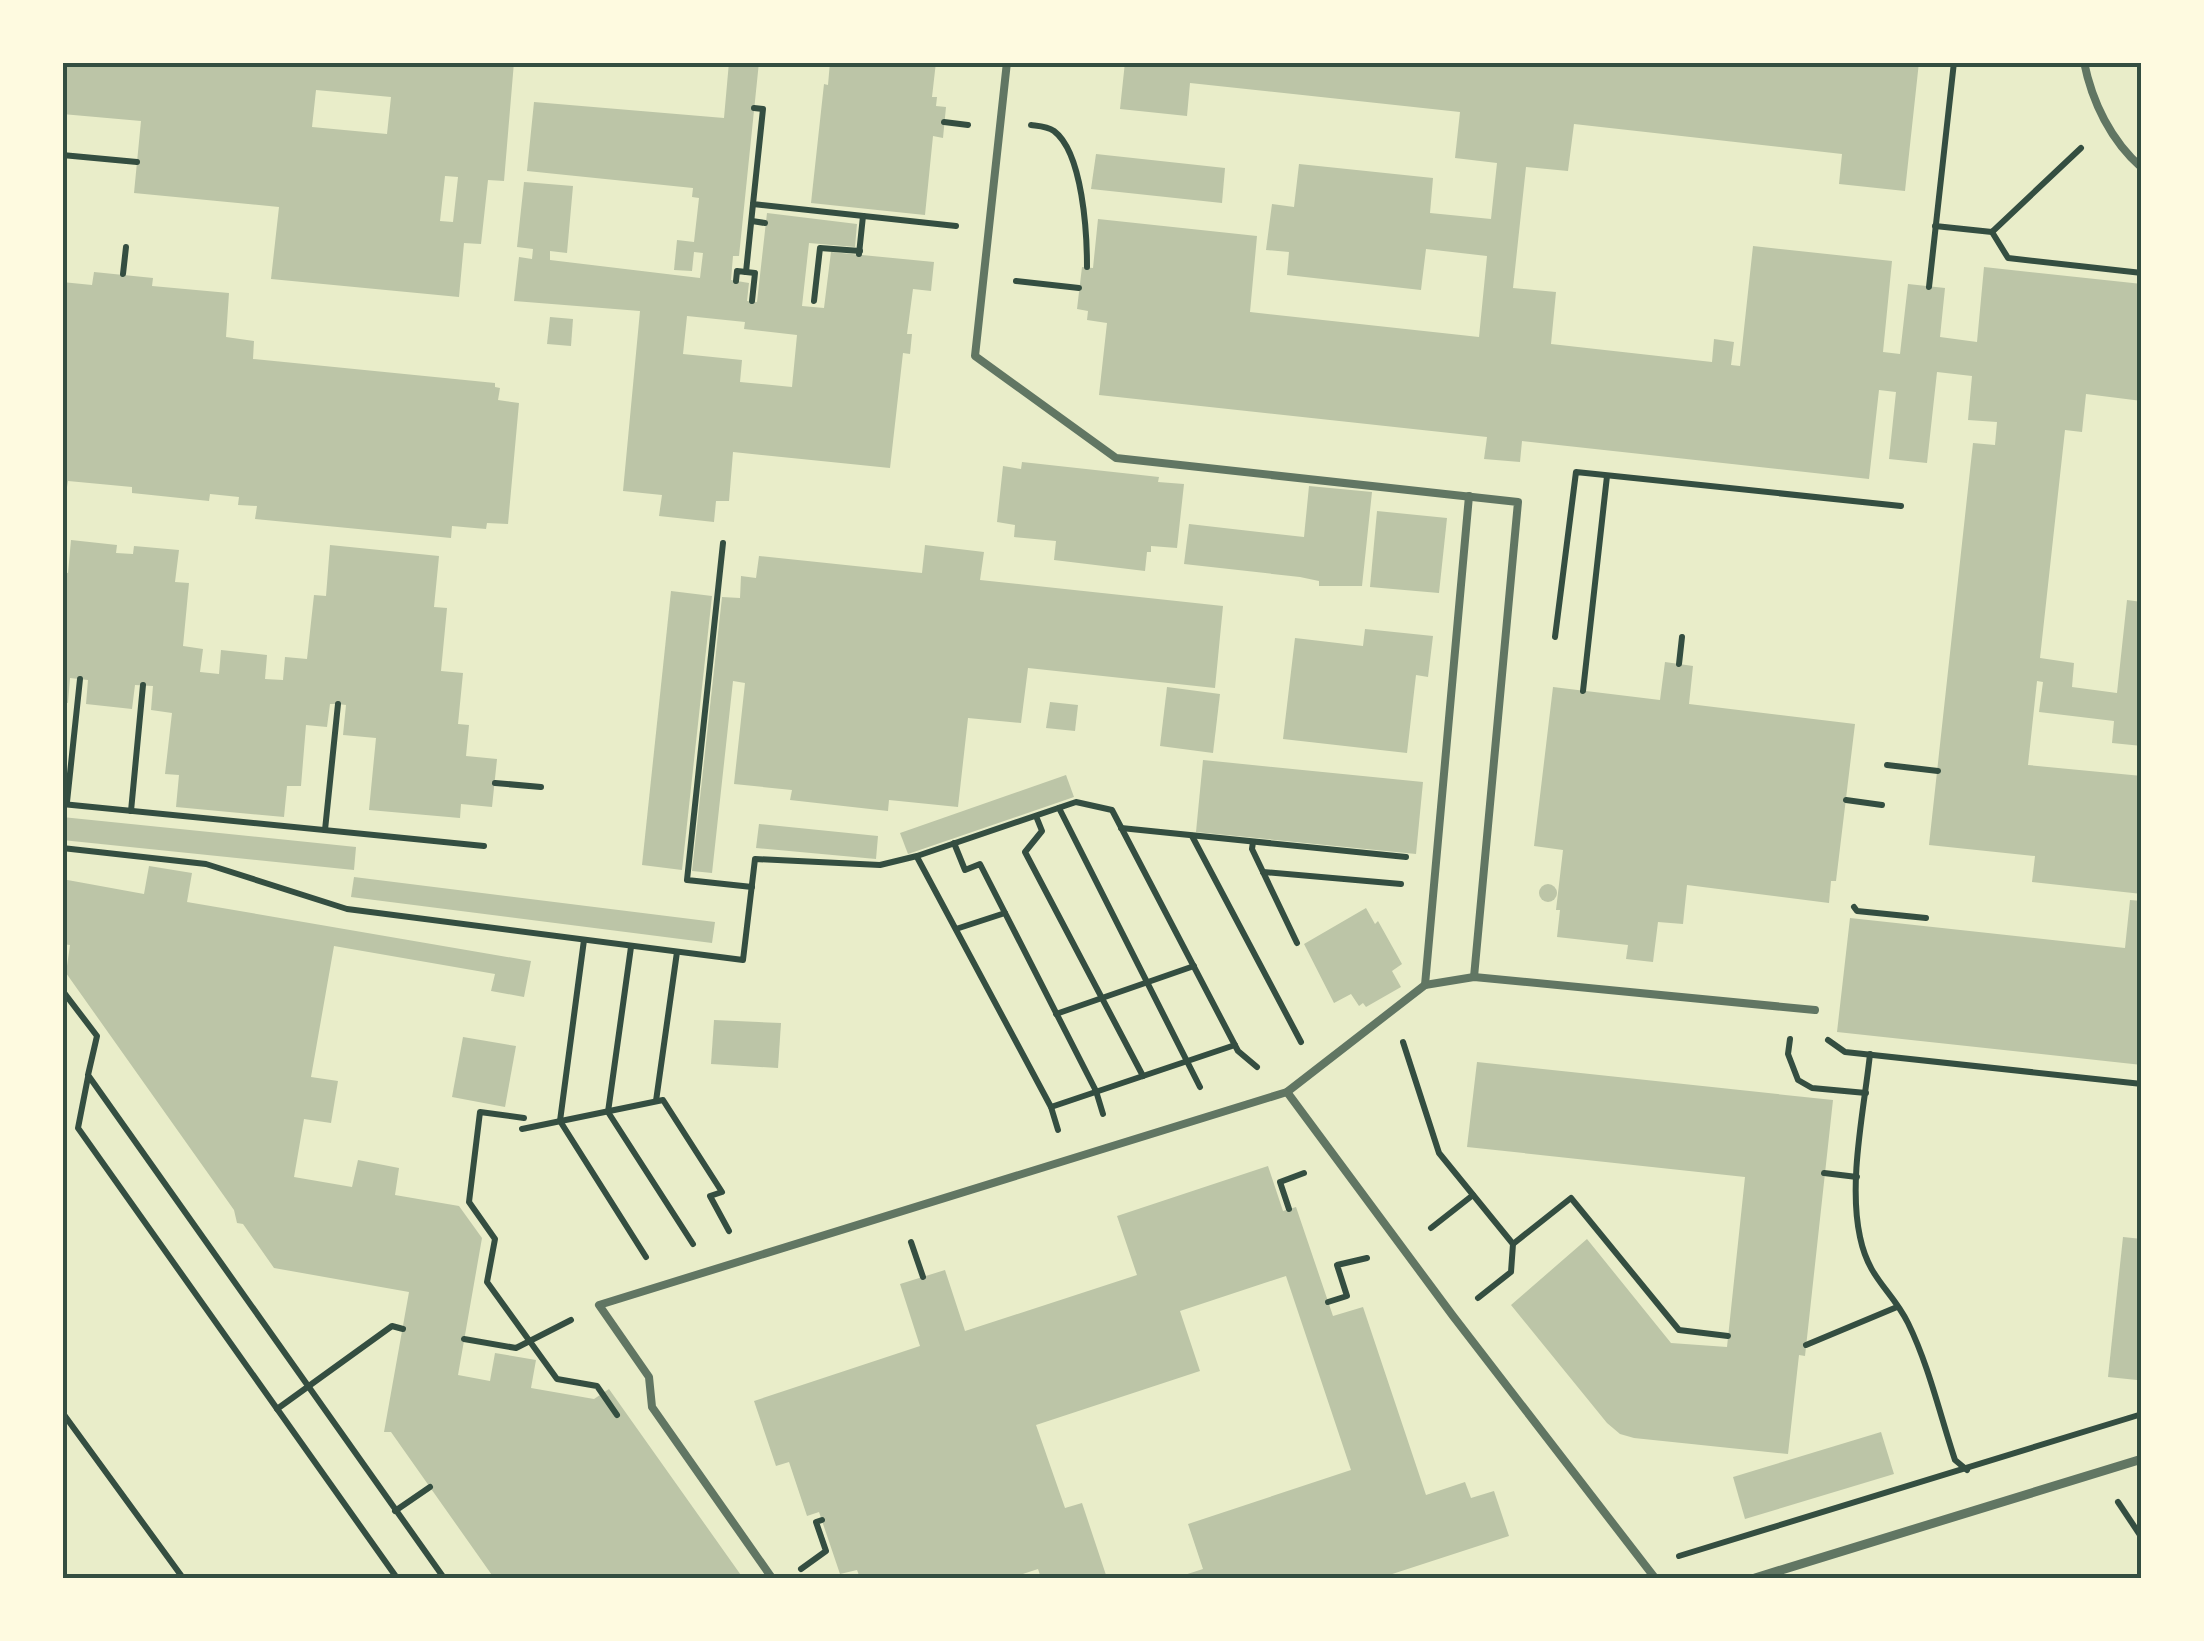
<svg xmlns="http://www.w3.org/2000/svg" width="2204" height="1641" font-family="'IBM Plex Serif',serif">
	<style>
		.building { fill: #bcc5a7; fill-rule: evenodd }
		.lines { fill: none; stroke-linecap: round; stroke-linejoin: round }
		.path { stroke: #344e41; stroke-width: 6 }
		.service { stroke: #617663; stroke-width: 8 }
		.pedestrian { stroke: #617663; stroke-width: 9 }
		.neatline { fill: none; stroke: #344e41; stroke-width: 4 }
	</style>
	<rect width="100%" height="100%" fill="#e9edc9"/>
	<!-- building -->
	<g class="building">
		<path d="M 62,62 L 514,62 L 504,181 L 488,180 L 481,244 L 464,243 L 459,297 L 271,279 L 279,207 L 134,193 L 141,121 L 62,114 ZM 316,90 L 391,97 L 387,134 L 312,127 ZM 445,176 L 458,177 L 453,222 L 440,221 Z"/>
		<path d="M 729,62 L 759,62 L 739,256 L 733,256 L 731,280 L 749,283 L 747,301 L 757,302 L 767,213 L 857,224 L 855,247 L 809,243 L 802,306 L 824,308 L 831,252 L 934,262 L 931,291 L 913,289 L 907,334 L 912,334 L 910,354 L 903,353 L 890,468 L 733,452 L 729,501 L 716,501 L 714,522 L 659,516 L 662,495 L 623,491 L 640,311 L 514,301 L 519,257 L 532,259 L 533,249 L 517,247 L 524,182 L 573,186 L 567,253 L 550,251 L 550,260 L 700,278 L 703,253 L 694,252 L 692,271 L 674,270 L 677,240 L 694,242 L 699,198 L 692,197 L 693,188 L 527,171 L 534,102 L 724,118 ZM 687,316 L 745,322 L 744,329 L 797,335 L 792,387 L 740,382 L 742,360 L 683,354 Z"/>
		<path d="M 830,62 L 936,62 L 932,97 L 937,97 L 936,106 L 946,107 L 943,138 L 933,136 L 925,215 L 811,203 L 824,84 L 828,85 Z"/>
		<path d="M 1125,62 L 1919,62 L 1905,191 L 1839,184 L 1842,154 L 1574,124 L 1568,171 L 1526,167 L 1513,288 L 1556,292 L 1551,344 L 1712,362 L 1714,339 L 1734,342 L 1731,365 L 1740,366 L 1753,246 L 1892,261 L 1883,352 L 1900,354 L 1908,284 L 1945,288 L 1940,337 L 1977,342 L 1984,267 L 2142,284 L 2142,401 L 2086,394 L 2082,432 L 2065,430 L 2040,658 L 2074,663 L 2072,687 L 2117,693 L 2127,600 L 2142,602 L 2142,746 L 2112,743 L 2114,721 L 2039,712 L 2043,682 L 2037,681 L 2028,765 L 2142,776 L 2142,894 L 2032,882 L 2035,856 L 1929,845 L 1973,443 L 1995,445 L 1997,422 L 1968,420 L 1972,376 L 1937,372 L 1927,463 L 1889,459 L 1896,392 L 1879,390 L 1869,479 L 1522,441 L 1520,462 L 1484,459 L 1487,437 L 1099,395 L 1107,323 L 1087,320 L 1088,311 L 1077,309 L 1082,267 L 1093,268 L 1098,219 L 1257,236 L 1250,312 L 1479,337 L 1487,256 L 1426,249 L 1421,290 L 1287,275 L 1289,252 L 1266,250 L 1272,204 L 1294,207 L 1299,164 L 1433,178 L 1430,213 L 1491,219 L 1497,163 L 1455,158 L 1460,112 L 1190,83 L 1187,116 L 1120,109 Z"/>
		<path d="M 1096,154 L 1225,168 L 1222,203 L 1091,189 Z"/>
		<path d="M 94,272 L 153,278 L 152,286 L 229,293 L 226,337 L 254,341 L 253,359 L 495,383 L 495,387 L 500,388 L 498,400 L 519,403 L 508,524 L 487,523 L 486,529 L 452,526 L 451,538 L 255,519 L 257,506 L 238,505 L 239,497 L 210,494 L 209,501 L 132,493 L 132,487 L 68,481 L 67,487 L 62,487 L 62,282 L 92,285 Z"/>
		<path d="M 550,317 L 573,319 L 571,346 L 547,344 Z"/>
		<path d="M 1022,462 L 1159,477 L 1158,482 L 1184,484 L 1177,548 L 1151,546 L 1151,552 L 1147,552 L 1145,571 L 1054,560 L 1056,541 L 1014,537 L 1015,525 L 997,522 L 1003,466 L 1021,469 Z"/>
		<path d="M 1309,486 L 1372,492 L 1362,586 L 1319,586 L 1319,581 L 1300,577 L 1184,564 L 1189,524 L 1304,537 Z"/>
		<path d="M 1377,511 L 1447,518 L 1439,593 L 1370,587 Z"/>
		<path d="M 71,540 L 117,545 L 116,553 L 133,554 L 134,546 L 179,550 L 175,582 L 189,583 L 183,646 L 203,649 L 200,672 L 219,674 L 221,650 L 267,655 L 265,679 L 283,680 L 285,657 L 307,659 L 314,595 L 326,596 L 330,545 L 439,556 L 434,607 L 447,608 L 441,671 L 463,673 L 458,724 L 469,725 L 466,756 L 497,759 L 492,807 L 461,804 L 460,818 L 369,810 L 376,738 L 343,735 L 346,705 L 338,704 L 330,704 L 327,727 L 306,725 L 301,786 L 287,786 L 284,817 L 176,807 L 179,775 L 165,774 L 172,713 L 151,710 L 153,686 L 135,685 L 132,709 L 86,704 L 88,680 L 70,678 L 68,703 L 62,702 L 62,572 L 68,573 Z"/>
		<path d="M 925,545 L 984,552 L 980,580 L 1223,606 L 1215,688 L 1028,668 L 1021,723 L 968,718 L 958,807 L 889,800 L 888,811 L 790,800 L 792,790 L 734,784 L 745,683 L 733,681 L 712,873 L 692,871 L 722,597 L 740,598 L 741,576 L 756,578 L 759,556 L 922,573 Z"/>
		<path d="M 671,591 L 712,596 L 682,870 L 642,865 Z"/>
		<path d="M 1365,629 L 1433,636 L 1428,677 L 1416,675 L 1407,753 L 1283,739 L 1295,638 L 1363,646 Z"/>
		<path d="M 1665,662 L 1693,666 L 1689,704 L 1855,724 L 1836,881 L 1831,881 L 1829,903 L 1687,885 L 1683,924 L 1658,922 L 1653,962 L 1626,959 L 1628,945 L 1557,937 L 1560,910 L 1556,910 L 1563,850 L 1534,846 L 1553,687 L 1660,700 Z"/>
		<path d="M 1167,687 L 1220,694 L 1213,753 L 1160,746 Z"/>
		<path d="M 1050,702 L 1078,705 L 1075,731 L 1046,728 Z"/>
		<path d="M 1203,760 L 1423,782 L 1416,854 L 1196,832 Z"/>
		<path d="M 1066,775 L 1074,797 L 908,854 L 900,833 Z"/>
		<path d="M 62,817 L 356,847 L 354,870 L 62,840 Z"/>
		<path d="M 759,824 L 878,836 L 876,859 L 756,848 Z"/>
		<path d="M 149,866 L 192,873 L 187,902 L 531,961 L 524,997 L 491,991 L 495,974 L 334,946 L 311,1077 L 338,1081 L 331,1123 L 304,1119 L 294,1177 L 352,1187 L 358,1160 L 399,1168 L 395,1195 L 459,1206 L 482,1238 L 458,1375 L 490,1381 L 495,1353 L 536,1360 L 531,1388 L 594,1399 L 609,1389 L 743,1578 L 494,1578 L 391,1432 L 384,1432 L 409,1292 L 274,1268 L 243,1224 L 237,1223 L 234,1210 L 66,973 L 70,945 L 62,944 L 62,879 L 144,894 Z"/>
		<path d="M 354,877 L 715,922 L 712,943 L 351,897 Z"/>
		<circle cx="1548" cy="893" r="9"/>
		<path d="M 2130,900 L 2142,901 L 2142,1065 L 1837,1032 L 1850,918 L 2125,948 Z"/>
		<path d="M 1366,908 L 1375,924 L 1378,921 L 1402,964 L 1392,971 L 1401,987 L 1366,1007 L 1363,1003 L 1359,1006 L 1351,994 L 1334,1003 L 1304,944 Z"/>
		<path d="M 714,1020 L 781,1023 L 778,1068 L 711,1064 Z"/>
		<path d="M 463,1037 L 516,1046 L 505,1107 L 452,1097 Z"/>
		<path d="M 1477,1062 L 1833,1100 L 1805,1356 L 1799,1355 L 1788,1454 L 1634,1438 L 1620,1434 L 1607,1423 L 1511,1305 L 1587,1239 L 1671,1343 L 1727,1347 L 1745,1177 L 1467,1147 Z"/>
		<path d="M 1268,1166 L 1283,1211 L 1296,1207 L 1333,1316 L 1363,1307 L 1426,1495 L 1465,1482 L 1471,1498 L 1494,1491 L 1509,1536 L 1380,1578 L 1175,1578 L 1203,1569 L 1188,1524 L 1351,1470 L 1286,1276 L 1180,1311 L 1200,1371 L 1036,1425 L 1065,1508 L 1082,1503 L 1107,1578 L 1041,1578 L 1038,1569 L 1011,1578 L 860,1578 L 857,1570 L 840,1574 L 819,1512 L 807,1516 L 789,1462 L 776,1466 L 754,1401 L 920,1346 L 900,1284 L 945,1270 L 965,1331 L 1137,1275 L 1117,1216 Z"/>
		<path d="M 2123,1237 L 2142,1239 L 2142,1379 L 2137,1380 L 2108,1377 Z"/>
		<path d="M 1881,1432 L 1894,1474 L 1745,1519 L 1733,1477 Z"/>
	</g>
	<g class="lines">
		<!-- path -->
		<g class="path">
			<path d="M 754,108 L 763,109 L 753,204 L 956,226"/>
			<path d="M 944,122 L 968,125"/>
			<path d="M 1031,125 C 1039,126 1047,126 1054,131 C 1083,153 1087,234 1087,267"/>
			<path d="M 62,155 L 137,162"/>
			<path d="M 752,221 L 765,223"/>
			<path d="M 1935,226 L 1992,232 L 2081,148"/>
			<path d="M 1992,232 L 2008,258 L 2142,273"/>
			<path d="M 859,254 L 863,216"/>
			<path d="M 746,272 L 753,204"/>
			<path d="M 123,274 L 126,247"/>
			<path d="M 736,281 L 737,271 L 755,273 L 752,301"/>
			<path d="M 1016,281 L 1079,288"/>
			<path d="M 1929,287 L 1954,62"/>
			<path d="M 814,301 L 820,248 L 860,251"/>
			<path d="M 723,543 L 687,880 L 752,887"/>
			<path d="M 1555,637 L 1576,472 L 1901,506"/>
			<path d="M 1679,664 L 1682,637"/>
			<path d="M 1583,691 L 1607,476"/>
			<path d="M 1887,765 L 1938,771"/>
			<path d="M 495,783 L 541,787"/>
			<path d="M 1846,800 L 1882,805"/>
			<path d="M 67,802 L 80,679"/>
			<path d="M 62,804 L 484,846"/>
			<path d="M 1059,808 L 1200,1087"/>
			<path d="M 131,811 L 143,685"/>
			<path d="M 1036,816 L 1042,831 L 1025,852 L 1143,1076"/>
			<path d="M 1121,828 L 1406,857"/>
			<path d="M 325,830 L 338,704"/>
			<path d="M 1192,836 L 1301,1042"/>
			<path d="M 1253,842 L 1252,849 L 1297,943"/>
			<path d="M 954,843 L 965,870 L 980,864 L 1096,1091 L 1103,1114"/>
			<path d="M 62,848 L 206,864 L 347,909 L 743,960 L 755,859 L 880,865 L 917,856 L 1076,802 L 1112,810 L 1238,1051 L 1257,1067"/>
			<path d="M 917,857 L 1051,1107 L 1058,1130"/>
			<path d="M 1263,872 L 1401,884"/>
			<path d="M 1854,907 L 1857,911 L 1926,918"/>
			<path d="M 956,929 L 1005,913"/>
			<path d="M 584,940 L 560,1121 L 646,1257"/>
			<path d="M 631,947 L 608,1112 L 693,1244"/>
			<path d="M 62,990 L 97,1036 L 88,1075 L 444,1578"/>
			<path d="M 1056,1014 L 1194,966"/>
			<path d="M 1790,1039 L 1788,1054 L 1798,1080 L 1812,1088 L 1866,1093"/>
			<path d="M 1828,1040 L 1845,1052 L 2142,1084"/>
			<path d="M 1403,1042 L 1439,1153 L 1513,1244"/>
			<path d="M 1870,1054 C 1864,1110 1848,1182 1860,1237 C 1869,1280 1891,1289 1908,1323 C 1929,1366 1940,1415 1955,1460 L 1967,1470"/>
			<path d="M 88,1077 L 78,1128 L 397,1578"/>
			<path d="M 656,1101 L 677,952"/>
			<path d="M 1051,1107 L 1235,1045"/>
			<path d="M 524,1118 L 480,1112 L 469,1202 L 495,1239 L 487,1282 L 557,1379 L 597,1386 L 617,1415"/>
			<path d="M 522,1129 L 663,1100 L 722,1192 L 710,1196 L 729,1231"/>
			<path d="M 1824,1173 L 1857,1177"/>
			<path d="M 1289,1209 L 1280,1182 L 1304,1173"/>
			<path d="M 1431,1228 L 1473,1195"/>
			<path d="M 911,1242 L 923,1277"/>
			<path d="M 1478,1298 L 1511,1272 L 1513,1244 L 1571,1198 L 1679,1330 L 1728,1336"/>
			<path d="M 1328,1302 L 1347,1296 L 1337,1265 L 1367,1258"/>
			<path d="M 464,1339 L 516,1348 L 571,1320"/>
			<path d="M 1806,1345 L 1897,1307"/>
			<path d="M 277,1409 L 392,1326 L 403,1329"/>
			<path d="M 62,1412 L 183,1578"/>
			<path d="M 2118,1502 L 2142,1538"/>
			<path d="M 395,1511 L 430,1487"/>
			<path d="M 1679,1556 L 2142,1414"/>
			<path d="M 801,1569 L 826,1551 L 816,1522 L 822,1520"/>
		</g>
		<!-- service -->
		<g class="service">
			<path d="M 1007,62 L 975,356 L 1116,458 L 1518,502 L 1474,977"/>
			<path d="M 2084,62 C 2092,102 2111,141 2142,168"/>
			<path d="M 1425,985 L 1469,496"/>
			<path d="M 1287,1092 L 1453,1316 L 1655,1578"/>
			<path d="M 772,1578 L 652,1407 L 649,1377 L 599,1305 L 1287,1092 L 1425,985 L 1474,977 L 1815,1010"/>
		</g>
		<!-- pedestrian -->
		<path class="pedestrian" d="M 1755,1578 L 2142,1459"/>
	</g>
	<!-- border -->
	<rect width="2204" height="1641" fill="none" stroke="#fefae0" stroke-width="130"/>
	<rect x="65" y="65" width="2074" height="1511" class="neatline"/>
</svg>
